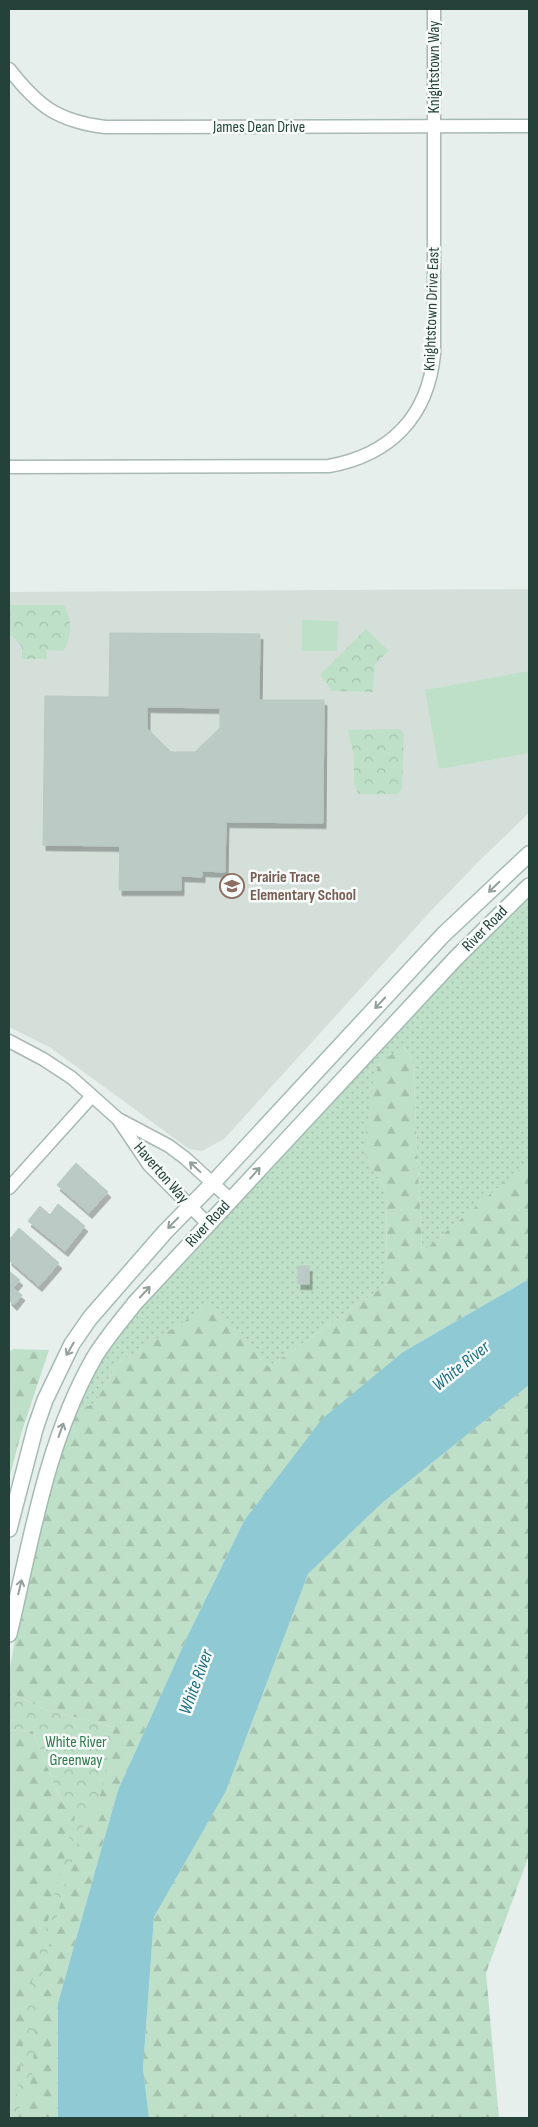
<svg xmlns="http://www.w3.org/2000/svg" width="538" height="2127" font-family="'Sofia Sans Condensed',sans-serif">
	<style>
		.built { fill: #d4dfda }
		.grass { fill: url(#grass-dots) }
		.forest { fill: url(#forest-firs) }
		.park { fill: url(#park-crowns) }
		.garden { fill: #bfe0c8 }
		.water { fill: #8ec9d4 }
		.building { fill: #bbcac4; stroke: #b8c9c2; fill-rule: evenodd; filter: url(#shadow) }
		.lines { fill: none; stroke-linecap: round; stroke-linejoin: round }
		.street-casing { stroke: #a8b8b2; stroke-width: 15 }
		.secondary-casing { stroke: #a4bbb3; stroke-width: 18 }
		.street { stroke: #fff; stroke-width: 12 }
		.secondary { stroke: #fff; stroke-width: 15 }
		.oneway { stroke: #92a09c }
		.labels { text-anchor: middle; dominant-baseline: central; stroke-width: 5; stroke-linejoin: round; paint-order: stroke }
		.street-label { font-size: 16px; fill: #24423a; stroke: #f7fbf9 }
		.education-label { font-size: 16px; font-weight: bold; fill: #785e54; stroke: #f7fbf9; text-anchor: start }
		.park-label { font-size: 16px; fill: #2d7a4b; stroke: #f7fbf9 }
		.water-label { font-size: 18px; font-style: italic; fill: #1c6f80; stroke: #f7fbf9 }
	</style>
	<defs>
		<pattern id="grass-dots" width="8" height="8" patternUnits="userSpaceOnUse" patternTransform="scale(1.25)"><rect width="8" height="8" fill="#bfe0c8"/><path d="M2 2h.1M6 6h.1" fill="none" stroke="#a4c1ad" stroke-width="1.8" stroke-linecap="round"/></pattern>
		<pattern id="forest-firs" width="22" height="20" patternUnits="userSpaceOnUse" patternTransform="scale(1.25)"><rect width="22" height="20" fill="#bfe0c8"/><path d="M5 1l3.5 6h-7zM16 11l3.5 6h-7z" fill="#a4c1ad"/></pattern>
		<pattern id="park-crowns" width="20" height="18" patternUnits="userSpaceOnUse" patternTransform="scale(1.25)"><rect width="20" height="18" fill="#bfe0c8"/><path d="M2 6a3 3 0 1 1 6 0M12 15a3 3 0 1 1 6 0" fill="none" stroke="#a4c1ad"/></pattern>
		<filter id="shadow"><feDropShadow dx="3" dy="5.5" stdDeviation="0" flood-color="#0004"/></filter>
	</defs>
	<rect width="100%" height="100%" fill="#e6efeb"/>
	<!-- built -->
	<path class="built" d="M 529,589 L 529,813 L 480,860 L 429,913 L 224,1139 L 202,1151 L 189,1149 L 51,1048 L 9,1027 L 9,592 Z"/>
	<!-- grass -->
	<path class="grass" d="M 529,886 L 529,1165 L 526,1165 L 422,1252 L 413,1061 L 404,1047 L 364,1153 L 386,1191 L 387,1284 L 269,1367 L 210,1306 L 117,1364 L 95,1403 L 67,1415 L 95,1357 Z"/>
	<!-- forest -->
	<g class="forest">
		<path d="M 404,1047 L 413,1061 L 422,1252 L 526,1164 L 529,1165 L 529,1279 L 403,1352 L 244,1521 L 188,1635 L 118,1790 L 58,2003 L 58,2118 L 9,2118 L 9,1732 L 11,1730 L 33,1731 L 59,1796 L 75,1816 L 114,1727 L 46,1710 L 9,1692 L 9,1673 L 40,1503 L 67,1415 L 95,1403 L 117,1364 L 210,1305 L 269,1367 L 387,1284 L 386,1191 L 364,1153 L 372,1085 L 380,1062 Z"/>
		<path d="M 13,1349 L 49,1350 L 21,1434 L 9,1479 L 9,1352 Z"/>
		<path d="M 529,1385 L 529,1855 L 486,1973 L 499,2118 L 149,2118 L 143,2068 L 154,1917 L 226,1791 L 308,1574 L 382,1503 Z"/>
	</g>
	<!-- park -->
	<g class="park">
		<path d="M 9,605 L 64,605 C 72,619 73,637 63,651 L 46,650 L 47,659 L 22,659 L 22,647 L 12,636 L 9,636 Z"/>
		<path d="M 366,629 L 389,651 L 375,664 L 373,692 L 332,691 L 320,675 Z"/>
		<path d="M 400,729 L 404,734 L 402,788 L 398,794 L 358,794 L 354,783 L 354,756 L 348,730 Z"/>
		<path d="M 9,1692 L 46,1710 L 114,1727 L 101,1793 L 81,1831 L 52,1934 L 38,1994 L 32,2078 L 15,2118 L 9,2118 L 9,2108 L 17,2096 L 29,1993 L 75,1817 L 59,1796 L 33,1731 L 11,1730 L 9,1732 Z"/>
	</g>
	<!-- garden -->
	<g class="garden">
		<path d="M 302,620 L 338,621 L 337,651 L 302,651 Z"/>
		<path d="M 529,671 L 529,753 L 439,769 L 425,690 Z"/>
	</g>
	<!-- water -->
	<path class="water" d="M 529,1279 L 529,1385 L 382,1503 L 308,1574 L 226,1791 L 154,1917 L 143,2068 L 149,2118 L 58,2118 L 58,2003 L 118,1790 L 188,1635 L 244,1521 L 322,1419 L 403,1352 Z"/>
	<!-- building -->
	<g class="building">
		<path d="M 110,633 L 260,634 L 259,700 L 324,700 L 323,823 L 226,822 L 225,872 L 202,871 L 202,877 L 181,876 L 181,890 L 119,890 L 120,846 L 43,845 L 45,696 L 109,697 ZM 147,707 L 220,708 L 220,728 L 195,752 L 171,752 L 147,728 Z"/>
		<path d="M 76,1163 L 108,1192 L 89,1213 L 57,1185 Z"/>
		<path d="M 58,1204 L 85,1226 L 65,1251 L 28,1221 L 40,1206 L 50,1215 Z"/>
		<path d="M 19,1228 L 59,1263 L 39,1286 L 9,1260 L 9,1240 Z"/>
		<rect x="298" y="1266" width="11" height="18"/>
		<path d="M 9,1271 L 20,1280 L 13,1288 L 22,1295 L 14,1305 L 9,1300 Z"/>
	</g>
	<g class="lines">
		<defs>
			<g id="street">
				<path d="M 9,69 C 38,106 57,121 105,127 L 529,126"/>
				<path d="M 9,467 L 329,466 C 390,455 428,417 434,354 L 434,9"/>
				<path d="M 9,1041 L 43,1059 L 72,1078 L 118,1119 L 149,1165 L 208,1224"/>
				<path d="M 120,1120 L 169,1146 L 185,1158 L 231,1200"/>
				<path d="M 9,1188 L 92,1096"/>
			</g>
			<g id="secondary">
				<path d="M 9,1529 L 35,1429 L 45,1400 L 72,1344 L 90,1318 L 165,1232 L 213,1183 L 443,935 L 529,854"/>
				<path d="M 9,1634 C 31,1542 46,1442 94,1358 C 106,1338 121,1321 135,1303 L 456,958 L 529,886"/>
			</g>
		</defs>
		<!-- street casing -->
		<use href="#street" class="street-casing"/>
		<!-- secondary casing -->
		<use href="#secondary" class="secondary-casing"/>
		<!-- street -->
		<use href="#street" class="street"/>
		<!-- secondary -->
		<use href="#secondary" class="secondary"/>
	</g>
	<!-- one-way arrows -->
	<defs><path id="oneway-shaft" d="M-6 0H5M1.5-3L5.5 0L1.5 3" fill="none" stroke-width="1.6" stroke-linecap="round" stroke-linejoin="round" transform="scale(1.25)"/></defs>
	<g class="oneway">
		<use href="#oneway-shaft" transform="translate(494 887) rotate(136)"/>
		<use href="#oneway-shaft" transform="translate(380 1003) rotate(133)"/>
		<use href="#oneway-shaft" transform="translate(195 1167) rotate(-137)"/>
		<use href="#oneway-shaft" transform="translate(255 1173) rotate(-48)"/>
		<use href="#oneway-shaft" transform="translate(173 1223) rotate(134)"/>
		<use href="#oneway-shaft" transform="translate(145 1292) rotate(-47)"/>
		<use href="#oneway-shaft" transform="translate(70 1349) rotate(120)"/>
		<use href="#oneway-shaft" transform="translate(61 1430) rotate(-70)"/>
		<use href="#oneway-shaft" transform="translate(20 1587) rotate(-76)"/>
	</g>
	<!-- icons -->
	<defs>
		<symbol id="school-ring" viewBox="-11 -11 22 22"><circle r="9.5" fill="#f7fbf9" stroke="#8d6e63" stroke-width="1.5"/><path d="M0-5L7-2L0 1L-7-2ZM-4 1L0 2.5L4 1V4Q0 6-4 4Z" fill="#8d6e63"/></symbol>
	</defs>
	<g fill-rule="evenodd">
		<use href="#school-ring" x="218" y="872" width="28" height="28"/>
	</g>
	<g class="labels">
		<!-- street labels -->
		<g class="street-label">
			<text transform="translate(434 67) rotate(-90)">Knightstown Way</text>
			<text x="259" y="127">James Dean Drive</text>
			<text transform="translate(432 309) rotate(-88)">Knightstown Drive East</text>
			<text transform="translate(485 929) rotate(-45)">River Road</text>
			<text transform="translate(161 1173) rotate(49)">Haverton Way</text>
			<text transform="translate(208 1224) rotate(-47)">River Road</text>
		</g>
		<!-- education labels -->
		<g class="education-label">
			<text x="250" y="877">Prairie Trace<tspan x="250" dy="18">Elementary School</tspan></text>
		</g>
		<!-- park labels -->
		<g class="park-label">
			<text x="76" y="1742">White River<tspan x="76" dy="18">Greenway</tspan></text>
		</g>
		<!-- water labels -->
		<g class="water-label">
			<text transform="translate(461 1366) rotate(-39)">White River</text>
			<text transform="translate(196 1682) rotate(-70)">White River</text>
		</g>
	</g>
	<!-- border -->
	<rect width="538" height="2127" fill="none" stroke="#24423a" stroke-width="20"/>
</svg>
